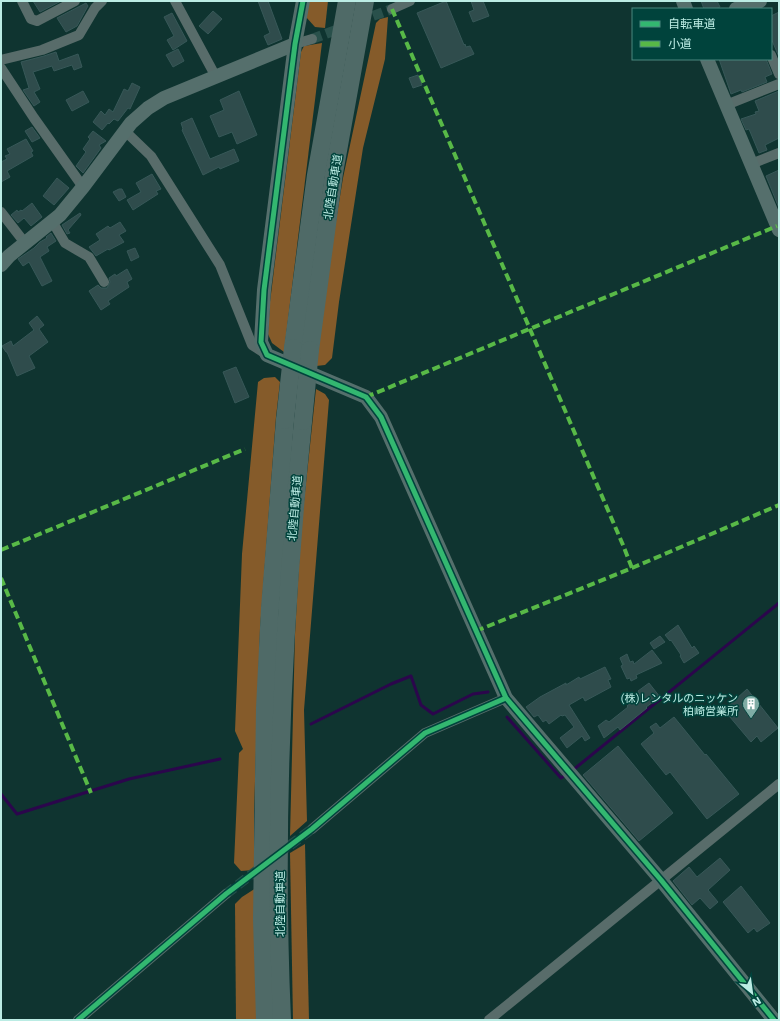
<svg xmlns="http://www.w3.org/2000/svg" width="780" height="1021" font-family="'Work Sans','Noto Sans JP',sans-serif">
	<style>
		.forest { fill: #855b2a }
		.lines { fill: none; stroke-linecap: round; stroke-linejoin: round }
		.stream { stroke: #2b064c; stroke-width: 3 }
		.building { fill: #2f4c4c; stroke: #375858 }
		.street-tunnel { stroke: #29504b; stroke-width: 10; stroke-dasharray: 10 5; stroke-linecap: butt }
		.street { stroke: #586c6a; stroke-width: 10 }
		.secondary { stroke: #556f6c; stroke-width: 14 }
		.highway { stroke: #4f6a67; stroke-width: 18 }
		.highway-bridge { stroke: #4f6a67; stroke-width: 18 }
		.quiet { stroke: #58b947; stroke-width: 4; stroke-dasharray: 8 4; stroke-linecap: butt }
		.cycleway-casing { stroke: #00433c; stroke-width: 8 }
		.cycleway { stroke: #33b770; stroke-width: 5 }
		.labels { text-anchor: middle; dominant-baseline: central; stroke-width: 3; stroke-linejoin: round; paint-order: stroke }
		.street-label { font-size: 11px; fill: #bbece4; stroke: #00433c }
		.poi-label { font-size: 11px; fill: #bbece4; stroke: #00433c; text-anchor: end }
	</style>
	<rect width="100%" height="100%" fill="#0f3430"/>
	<!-- forest -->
	<g class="forest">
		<path d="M 308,1 L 328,1 L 325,28 L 315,27 L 306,17 Z"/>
		<path d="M 388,17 L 385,59 L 363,148 L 339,302 L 332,358 L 325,365 L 316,366 L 327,276 L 343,178 L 376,23 L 380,19 Z"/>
		<path d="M 322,43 L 284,352 L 272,343 L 268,334 L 270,302 L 301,52 L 304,46 Z"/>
		<path d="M 275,377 L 280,382 L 276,417 L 260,629 L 254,812 L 254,870 L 241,871 L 234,863 L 239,753 L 243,749 L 235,731 L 242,554 L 258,382 L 264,378 Z"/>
		<path d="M 316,389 L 325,394 L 329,400 L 304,710 L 307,821 L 290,836 L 295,634 L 301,530 Z"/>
		<path d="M 305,844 L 309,1020 L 293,1020 L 290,853 Z"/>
		<path d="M 256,888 L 256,1020 L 236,1020 L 235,904 L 242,897 Z"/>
	</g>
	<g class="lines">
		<!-- stream -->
		<g class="stream">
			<path d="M 507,717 L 561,778 L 567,774"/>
			<path d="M 311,724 L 391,684 L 411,676 L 421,705 L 433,714 L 473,694 L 488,692"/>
			<path d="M 573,770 L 779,603"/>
			<path d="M 1,794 L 17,814 L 129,779 L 220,759"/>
		</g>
	</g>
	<!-- building -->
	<g class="building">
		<path d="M 33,1 L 61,1 L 40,12 Z"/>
		<path d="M 258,1 L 268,1 L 282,39 L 268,45 L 264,36 L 270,33 Z"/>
		<path d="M 446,1 L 464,45 L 465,44 L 466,47 L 470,46 L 474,54 L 441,68 L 417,13 Z"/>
		<path d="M 471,1 L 483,1 L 489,16 L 473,22 L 469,12 L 474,10 Z"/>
		<path d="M 701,1 L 717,1 L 720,7 L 715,9 L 704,9 Z"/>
		<path d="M 86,3 L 88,6 L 77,26 L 66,32 L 57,18 Z"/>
		<path d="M 213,11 L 222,19 L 208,34 L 199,26 Z"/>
		<path d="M 779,12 L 779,57 L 771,38 L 771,16 Z"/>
		<path d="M 172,13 L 187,41 L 173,50 L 167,40 L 174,36 L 164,17 Z"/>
		<path d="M 178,49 L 184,61 L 173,67 L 166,55 Z"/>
		<path d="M 56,52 L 59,61 L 78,54 L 82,67 L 74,70 L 72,65 L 54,71 L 52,66 L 33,72 L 40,89 L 34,92 L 40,102 L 34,106 L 23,90 L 29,88 L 21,62 L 44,56 Z"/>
		<path d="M 719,59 L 766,59 L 772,74 L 765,77 L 767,82 L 742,92 L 741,90 L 731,94 Z"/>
		<path d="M 418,75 L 422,85 L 413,88 L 409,78 Z"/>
		<path d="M 132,83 L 140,87 L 130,109 L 128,108 L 118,121 L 114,119 L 109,124 L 108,123 L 102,130 L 93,122 L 101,111 L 105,115 L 109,109 L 113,112 L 124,89 L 128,91 Z"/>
		<path d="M 83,91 L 89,102 L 72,111 L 66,100 Z"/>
		<path d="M 239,91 L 257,135 L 237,144 L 232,132 L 219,137 L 210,116 L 224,110 L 220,100 Z"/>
		<path d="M 779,91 L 779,138 L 765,145 L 767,150 L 759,153 L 749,129 L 746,130 L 741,119 L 756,114 L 755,112 L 759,111 L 755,101 Z"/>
		<path d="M 192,118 L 210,159 L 234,149 L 239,161 L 220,169 L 219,167 L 203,175 L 182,130 L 183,129 L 181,123 Z"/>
		<path d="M 32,127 L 40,138 L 32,142 L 25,131 Z"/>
		<path d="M 93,131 L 106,141 L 99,145 L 101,148 L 83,173 L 76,166 L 86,152 L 83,149 L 90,139 L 88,137 Z"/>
		<path d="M 26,139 L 33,151 L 31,152 L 33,156 L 7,171 L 10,177 L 1,182 L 1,162 L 7,159 L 5,156 L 10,154 L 7,149 Z"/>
		<path d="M 779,170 L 779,208 L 766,176 Z"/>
		<path d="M 152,174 L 161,189 L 156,191 L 158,194 L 133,210 L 127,200 L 141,192 L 136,183 Z"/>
		<path d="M 57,178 L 69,188 L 54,205 L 43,196 Z"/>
		<path d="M 119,189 L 122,189 L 126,197 L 119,201 L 113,192 Z"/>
		<path d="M 32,203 L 42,217 L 31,226 L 24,218 L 18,223 L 11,215 L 17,210 L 18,212 L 21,210 L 22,211 Z"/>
		<path d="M 80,213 L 81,215 L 68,230 L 70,233 L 67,234 L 62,225 Z"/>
		<path d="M 120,222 L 126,231 L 119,235 L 124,242 L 109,250 L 108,249 L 96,256 L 89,247 L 100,240 L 96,234 L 108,226 L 110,228 Z"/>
		<path d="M 51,233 L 56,241 L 47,247 L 49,251 L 40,257 L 52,281 L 42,286 L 29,262 L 23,266 L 18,259 L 34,248 L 40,242 L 47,238 L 46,237 Z"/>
		<path d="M 135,248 L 139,257 L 131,261 L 127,251 Z"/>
		<path d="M 127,269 L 132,279 L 127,282 L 129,287 L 108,301 L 110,304 L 101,310 L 89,291 L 98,285 L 101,288 L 107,288 L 110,282 L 109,278 L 115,274 L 116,276 Z"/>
		<path d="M 37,316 L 44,325 L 39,329 L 48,342 L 29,356 L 35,368 L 17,376 L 7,352 L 6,352 L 2,346 L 11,341 L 13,346 L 34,330 L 29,323 Z"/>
		<path d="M 236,367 L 249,397 L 235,403 L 223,372 Z"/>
		<path d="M 678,625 L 692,648 L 694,646 L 699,653 L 684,663 L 680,656 L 681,655 L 671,640 L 670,641 L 665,635 Z"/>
		<path d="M 660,636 L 665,642 L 654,649 L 650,643 Z"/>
		<path d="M 652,650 L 662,663 L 636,675 L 637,678 L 631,681 L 630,678 L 627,679 L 621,666 L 623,665 L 620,658 L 627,654 L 630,662 L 633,661 L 634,664 Z"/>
		<path d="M 605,667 L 611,679 L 608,680 L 611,687 L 585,701 L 583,697 L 569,705 L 590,738 L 585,741 L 582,736 L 567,748 L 560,738 L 574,727 L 565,715 L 562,716 L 561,715 L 549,724 L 546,720 L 543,722 L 538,715 L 534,717 L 526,707 L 540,697 L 566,683 L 566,685 L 579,677 L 580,679 Z"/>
		<path d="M 649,683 L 660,697 L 646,707 L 647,708 L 620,730 L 618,727 L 604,738 L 598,726 L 606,720 L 609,722 L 628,707 L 627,706 L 640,695 L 638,691 Z"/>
		<path d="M 747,689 L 778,728 L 761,742 L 757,736 L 751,742 L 724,710 Z"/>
		<path d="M 674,717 L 705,755 L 706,754 L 739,794 L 707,819 L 670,772 L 666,775 L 641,744 L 654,733 L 650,727 L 656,723 L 660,728 Z"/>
		<path d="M 618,746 L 673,813 L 639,841 L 583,775 Z"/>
		<path d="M 720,858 L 730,870 L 708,890 L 718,902 L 710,909 L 700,898 L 692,905 L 673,881 L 689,867 L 697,877 Z"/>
		<path d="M 741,886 L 770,923 L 757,932 L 754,928 L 748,933 L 723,902 Z"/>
	</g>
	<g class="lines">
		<!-- street-tunnel -->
		<g class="street-tunnel">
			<path d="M 359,21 L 392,9"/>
			<path d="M 312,39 L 344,27"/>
			<path d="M 278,854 L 312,829"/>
			<path d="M 226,894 L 264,865"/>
		</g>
		<!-- street -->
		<g class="street">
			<path d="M 22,1 L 31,19 L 37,21 L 75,1"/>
			<path d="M 175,1 L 216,77"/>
			<path d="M 392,9 L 410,1"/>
			<path d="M 295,44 L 312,39"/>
			<path d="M 771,55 L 779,74"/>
			<path d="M 1,60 L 42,50 L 79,35 L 95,8 L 102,1"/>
			<path d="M 1,68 L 34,118 L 83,187"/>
			<path d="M 726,105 L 779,84"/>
			<path d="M 125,131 L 151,156 L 220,265 L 252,345 L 266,354"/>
			<path d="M 751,164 L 779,153"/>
			<path d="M 1,212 L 25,243"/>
			<path d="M 52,221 L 65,243 L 89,257 L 104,282"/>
			<path d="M 312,829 L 425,733 L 506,698"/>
			<path d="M 78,1020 L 226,894"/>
			<path d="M 489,1020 L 779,784"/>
		</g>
		<!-- secondary -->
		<g class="secondary">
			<path d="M 303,1 L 295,44 L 264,290 L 261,342 L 267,355 L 366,397 L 381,417 L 506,698 L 661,880 L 774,1020"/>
			<path d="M 683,1 L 686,9"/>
			<path d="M 736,9 L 760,1"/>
			<path d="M 707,59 L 779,230"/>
			<path d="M 1,265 L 9,256 L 60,215 L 83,187 L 131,123 L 148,108 L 164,98 L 295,44"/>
		</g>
		<!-- highway -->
		<g class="highway">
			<path d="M 293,348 L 316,175 L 347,1"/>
			<path d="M 310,350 L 334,173 L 365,1"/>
			<path d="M 265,1020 L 262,919 L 265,708 L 270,608 L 285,420"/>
			<path d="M 282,1020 C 273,820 283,619 303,421"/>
		</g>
		<!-- highway-bridge -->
		<g class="highway-bridge">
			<path d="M 285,420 L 293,348"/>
			<path d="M 303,421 L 310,350"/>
		</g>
		<!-- quiet -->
		<g class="quiet">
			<path d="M 392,9 L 623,545 L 632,568"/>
			<path d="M 366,397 L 777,226"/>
			<path d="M 1,550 L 245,449"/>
			<path d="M 1,578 L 91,793"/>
			<path d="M 476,631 L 632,568 L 779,505"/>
		</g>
		<defs>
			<g id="cycleway">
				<path d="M 303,1 L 295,44 L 264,290 L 261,342 L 267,355 L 366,397 L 381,417 L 506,698 L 661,880 L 774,1020"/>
				<path d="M 78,1020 L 226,894 L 312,829 L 425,733 L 506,698"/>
			</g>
		</defs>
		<!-- cycleway casing -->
		<use href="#cycleway" class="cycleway-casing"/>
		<!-- cycleway -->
		<use href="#cycleway" class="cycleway"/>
	</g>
	<!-- icons -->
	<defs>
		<symbol id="building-pin" viewBox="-11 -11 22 30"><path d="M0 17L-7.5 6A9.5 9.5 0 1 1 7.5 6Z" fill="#7faca5" stroke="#00433c"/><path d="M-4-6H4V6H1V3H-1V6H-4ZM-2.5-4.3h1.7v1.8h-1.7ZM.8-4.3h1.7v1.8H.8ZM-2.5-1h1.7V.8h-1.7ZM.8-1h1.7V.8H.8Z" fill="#fff"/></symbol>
	</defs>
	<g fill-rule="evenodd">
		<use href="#building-pin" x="741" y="694" width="20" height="27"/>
	</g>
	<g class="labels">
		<!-- street labels -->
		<g class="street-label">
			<text transform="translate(333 187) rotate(-81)">北陸自動車道</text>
			<text transform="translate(295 508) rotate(-85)">北陸自動車道</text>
			<text transform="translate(280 904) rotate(-90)">北陸自動車道</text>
		</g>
		<!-- poi labels -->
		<g class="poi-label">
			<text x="738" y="698">(株)レンタルのニッケン<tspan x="738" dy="13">柏崎営業所</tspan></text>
		</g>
	</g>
	<!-- border -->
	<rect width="780" height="1021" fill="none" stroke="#bbece4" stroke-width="4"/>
	<!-- legend -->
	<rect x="632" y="8" width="140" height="52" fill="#00433c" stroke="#4b877f"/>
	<rect x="640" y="21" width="20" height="6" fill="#33b770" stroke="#4b877f"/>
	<text x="668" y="28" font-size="12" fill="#bbece4">自転車道</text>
	<rect x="640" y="41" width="20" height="6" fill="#58b947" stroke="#4b877f"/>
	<text x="668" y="48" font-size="12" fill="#bbece4">小道</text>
	<!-- north arrow -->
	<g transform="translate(752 993) rotate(151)" stroke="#00433c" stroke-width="3" paint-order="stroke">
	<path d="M0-3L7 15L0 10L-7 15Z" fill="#bbece4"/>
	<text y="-6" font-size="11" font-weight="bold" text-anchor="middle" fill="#bbece4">N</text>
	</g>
</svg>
